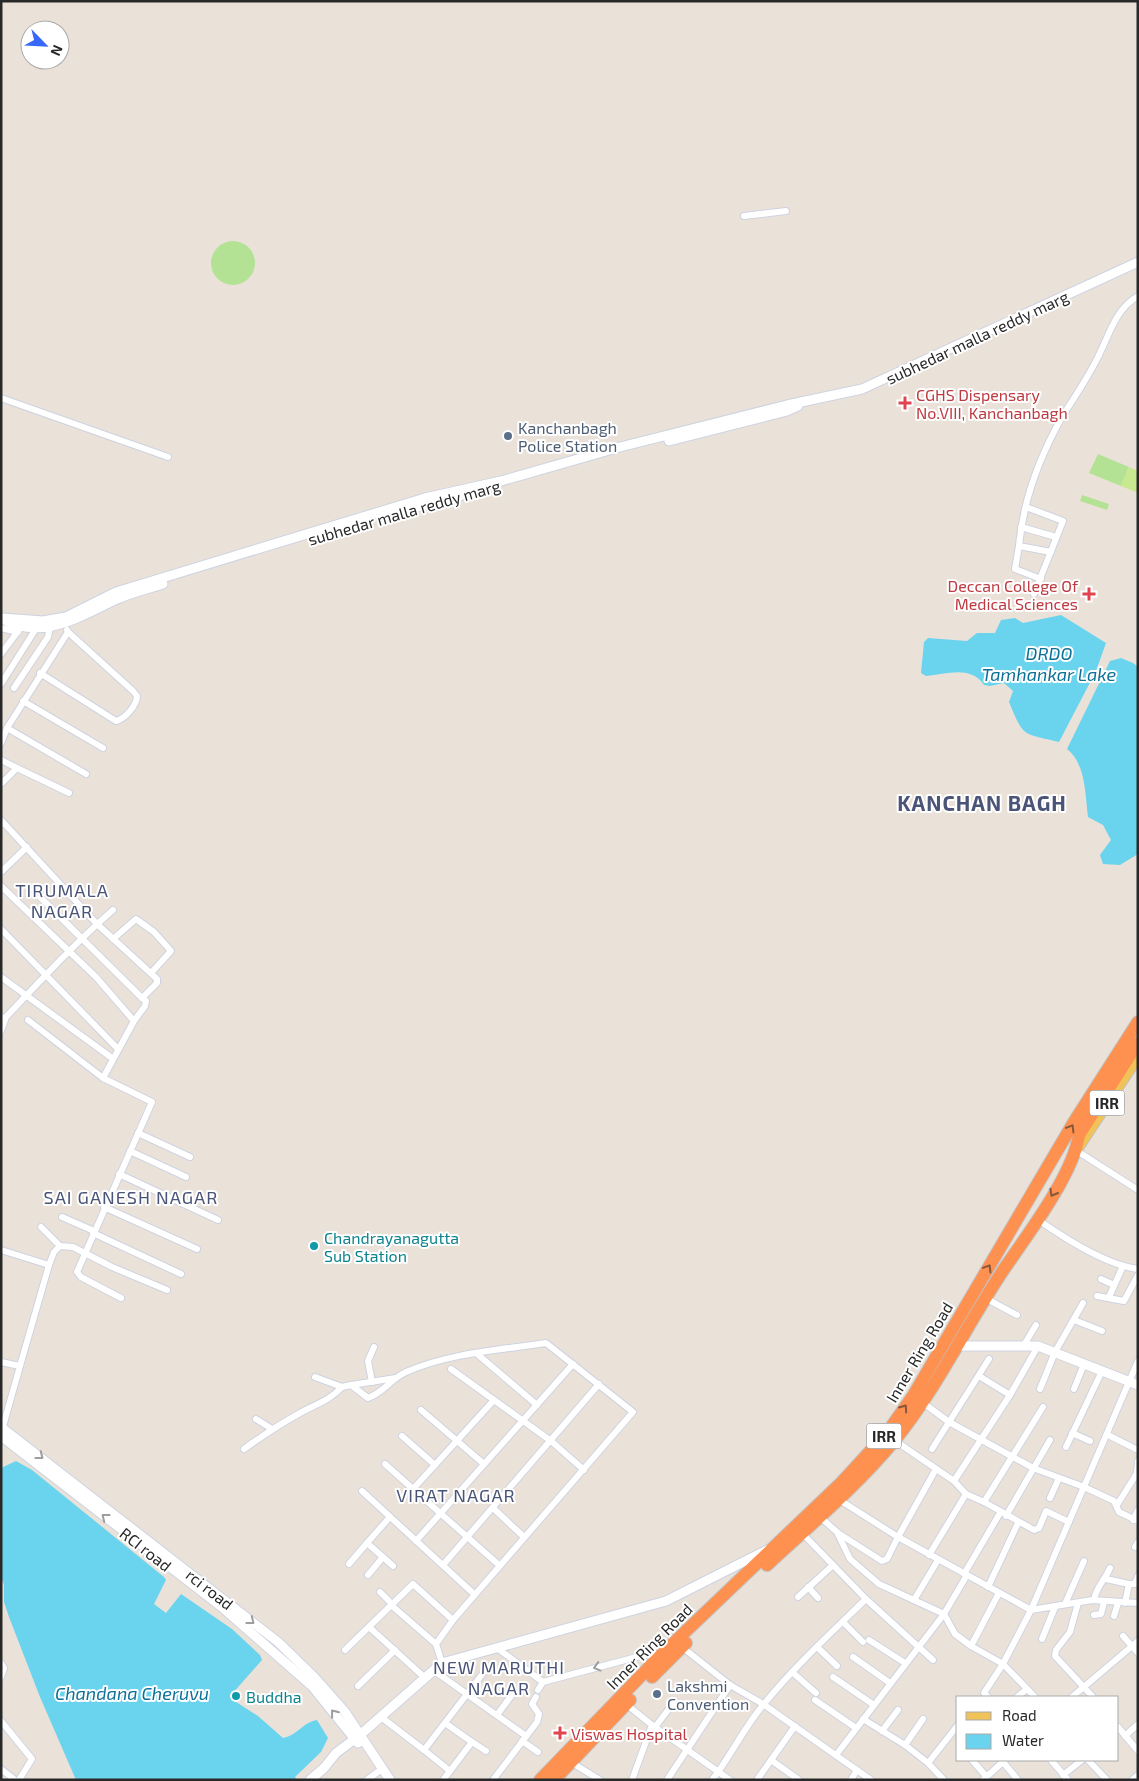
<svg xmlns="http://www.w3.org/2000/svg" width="1139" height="1781" font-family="'Exo 2',sans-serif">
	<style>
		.green { fill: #b4e294 }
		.pitch { fill: #c9e990 }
		.water { fill: #6ad3ee }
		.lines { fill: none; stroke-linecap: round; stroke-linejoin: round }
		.street-casing { stroke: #ced3e1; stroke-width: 8 }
		.secondary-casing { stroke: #ced3e1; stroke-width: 11 }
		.primary-casing { stroke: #c3c3c3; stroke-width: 12 }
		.highway-casing { stroke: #c3c3c3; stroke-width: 14 }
		.street { stroke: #fff; stroke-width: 6 }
		.secondary { stroke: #fff; stroke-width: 9 }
		.primary { stroke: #f0c358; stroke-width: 10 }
		.highway { stroke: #fe9050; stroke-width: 12 }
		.oneway { stroke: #88573a }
		.oneway2 { stroke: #9e9e9e }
		.health-dot { fill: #e0444e; stroke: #fff; stroke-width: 2 }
		.service-dot { fill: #5c6f8a; stroke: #fff; stroke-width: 2 }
		.culture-dot { fill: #0f9aa8; stroke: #fff; stroke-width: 2 }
		.labels { text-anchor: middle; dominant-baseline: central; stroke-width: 4; stroke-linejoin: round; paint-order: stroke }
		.shield { fill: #fff; stroke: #686868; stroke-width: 1 }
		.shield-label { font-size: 15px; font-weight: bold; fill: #282828 }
		.street-label { font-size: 16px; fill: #282828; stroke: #fff }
		.health-label { font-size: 16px; fill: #be3a42; stroke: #fff; text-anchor: start }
		.service-label { font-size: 16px; fill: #4e5e75; stroke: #fff; text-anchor: start }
		.culture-label { font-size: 16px; fill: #0d838f; stroke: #fff; text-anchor: start }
		.water-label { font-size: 18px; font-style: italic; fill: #0d7096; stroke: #fff }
		.neighbourhood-label { font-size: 18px; letter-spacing: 1px; fill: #495478; stroke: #fff }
		.district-label { font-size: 21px; font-weight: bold; letter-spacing: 1px; fill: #495478; stroke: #fff }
	</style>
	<rect width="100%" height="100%" fill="#eae2d9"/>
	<!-- green -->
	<g class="green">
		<circle cx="233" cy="263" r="22"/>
		<path d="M 1098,454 L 1129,467 L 1121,486 L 1089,473 Z"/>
		<path d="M 1082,495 L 1109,504 L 1107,510 L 1080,501 Z"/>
	</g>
	<!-- pitch -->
	<path class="pitch" d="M 1129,467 L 1138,471 L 1138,493 L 1121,486 Z"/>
	<!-- water -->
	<g class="water">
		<path d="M 1061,615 L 1106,643 L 1096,671 L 1059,742 C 1022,733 1024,738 1009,702 L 1013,691 L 1004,683 L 990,686 L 984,685 C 971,665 947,674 926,676 L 921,673 L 924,642 L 928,638 L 967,641 L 977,633 L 995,633 L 1001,620 L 1015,618 L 1023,623 Z"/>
		<path d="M 1121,658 L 1133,663 L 1138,667 L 1138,854 L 1120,865 L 1103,864 L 1100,855 L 1111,840 L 1103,825 L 1088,817 C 1085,794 1086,764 1067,749 L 1110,661 Z"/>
		<path d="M 16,1461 L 32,1470 L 164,1577 L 166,1580 L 154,1604 L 166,1613 L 181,1594 L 232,1629 L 260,1655 L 262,1660 L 232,1694 L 233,1700 L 258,1716 L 283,1738 C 298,1735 303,1722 317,1720 L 328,1738 L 321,1752 L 295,1777 L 297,1780 L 76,1780 L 40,1697 L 9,1617 L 4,1602 L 4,1585 L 1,1576 L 1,1468 Z"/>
	</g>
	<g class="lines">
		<defs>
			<g id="street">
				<path d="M 744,216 L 786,211"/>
				<path d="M 1,398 L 168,457"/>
				<path d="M 1026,507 L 1063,521 L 1034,594"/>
				<path d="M 1021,527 L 1056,537"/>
				<path d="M 1019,546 L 1015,569 L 1041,579"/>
				<path d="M 1051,552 L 1019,546 C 1023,502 1040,456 1062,417 C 1074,398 1087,379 1097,359 C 1109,336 1115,309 1138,296"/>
				<path d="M 1,628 L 18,632"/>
				<path d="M 1,654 L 22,626"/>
				<path d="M 40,673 L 116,721 C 125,719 137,705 137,696 L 133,691 L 68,632"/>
				<path d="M 1,684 L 37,627"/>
				<path d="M 14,688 L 48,637 L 50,627"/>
				<path d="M 23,701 L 103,748"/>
				<path d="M 7,728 L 86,774"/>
				<path d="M 1,743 L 7,728 L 68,632 L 67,630"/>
				<path d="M 1,760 L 17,768 L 1,784"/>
				<path d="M 17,768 L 69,793"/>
				<path d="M 1,820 L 97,924 L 157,979 L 157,983 L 142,998 L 146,1001 L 145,1006 L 134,1021 L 103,1078"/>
				<path d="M 1,872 L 27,847"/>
				<path d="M 1,886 L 96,977 L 134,1021"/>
				<path d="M 40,897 L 142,998"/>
				<path d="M 1,929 L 118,1049"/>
				<path d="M 113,939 L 136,919 L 154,932 L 171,951 L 151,973"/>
				<path d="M 1,977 L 112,1058"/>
				<path d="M 1,1018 L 6,1017 C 41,980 75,943 113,910"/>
				<path d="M 28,1020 L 103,1078 L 152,1102 L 77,1272 L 81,1277 L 121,1298"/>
				<path d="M 1,1031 L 6,1017"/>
				<path d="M 138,1133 L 190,1157"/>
				<path d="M 130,1151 L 186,1177"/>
				<path d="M 1077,1151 L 1138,1190"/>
				<path d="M 119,1174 L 218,1220"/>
				<path d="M 104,1207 L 197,1249"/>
				<path d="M 62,1217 L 94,1231"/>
				<path d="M 1037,1219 C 1064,1238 1105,1265 1138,1269"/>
				<path d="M 41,1227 L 60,1246"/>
				<path d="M 93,1233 L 181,1274"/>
				<path d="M 1,1250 L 49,1265"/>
				<path d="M 1101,1279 L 1114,1285"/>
				<path d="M 1097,1296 L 1124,1301 L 1138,1275"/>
				<path d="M 1109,1297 L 1123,1266"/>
				<path d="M 985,1298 L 1017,1315"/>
				<path d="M 1074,1320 L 1102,1331"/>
				<path d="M 1024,1345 L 1036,1325"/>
				<path d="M 476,1353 L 537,1405"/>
				<path d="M 1138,1361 L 1031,1610 L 1092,1600 L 1138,1603"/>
				<path d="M 1,1362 L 20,1366 L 2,1430"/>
				<path d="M 20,1366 L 49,1265 L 54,1252 L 60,1246 L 73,1247 L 112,1267 L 167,1290"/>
				<path d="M 451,1369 L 494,1400"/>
				<path d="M 979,1376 L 1010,1395"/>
				<path d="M 315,1377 L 342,1387 L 351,1385 L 368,1398 C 385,1392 390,1379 406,1372 C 450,1353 499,1350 546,1343 L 633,1412 L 453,1620 L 436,1644 L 442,1663"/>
				<path d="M 372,1382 L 368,1361 L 374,1347"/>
				<path d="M 351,1385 L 396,1378"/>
				<path d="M 1040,1389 L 1055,1352 L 1083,1303"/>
				<path d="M 1074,1389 L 1084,1364"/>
				<path d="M 922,1402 L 949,1422 L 1033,1468 L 1084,1487 L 1114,1501 L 1119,1512 L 1138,1521"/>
				<path d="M 1043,1407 L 984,1502 L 1034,1530 L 1039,1528 L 1046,1511 L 1069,1522"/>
				<path d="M 421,1410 L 484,1464"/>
				<path d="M 256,1419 L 272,1429"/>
				<path d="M 1072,1433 L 1090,1441"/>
				<path d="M 1108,1435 L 1138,1450"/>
				<path d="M 402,1436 L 435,1465"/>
				<path d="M 894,1440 L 954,1481 L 966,1494 L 984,1502"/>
				<path d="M 1066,1447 L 1102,1371"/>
				<path d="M 244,1449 C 262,1436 280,1424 300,1413 C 316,1404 329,1401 342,1387"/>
				<path d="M 932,1449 L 989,1359"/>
				<path d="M 385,1464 L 413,1489 L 494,1400 L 551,1441 L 584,1470"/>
				<path d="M 936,1469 L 898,1537 L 1031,1610 L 1003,1664 L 1035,1697"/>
				<path d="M 954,1481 L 1010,1395 L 1038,1346"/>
				<path d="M 413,1489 L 499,1565"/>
				<path d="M 362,1491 L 474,1594"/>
				<path d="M 1050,1498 L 1059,1478"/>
				<path d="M 838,1499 L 898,1537 L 887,1559 L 882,1561 L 838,1533"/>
				<path d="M 1117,1505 L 1137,1473 L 1138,1461"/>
				<path d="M 493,1508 L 524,1537"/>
				<path d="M 1006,1516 L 1050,1440"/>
				<path d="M 820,1517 L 837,1532 L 850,1559 L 879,1584 L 944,1614 L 955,1634 L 971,1646"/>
				<path d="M 1133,1520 L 1138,1510"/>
				<path d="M 802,1533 L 866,1599 L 933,1660"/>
				<path d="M 416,1541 L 573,1364"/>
				<path d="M 1135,1547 L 1138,1542"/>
				<path d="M 929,1555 L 966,1494"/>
				<path d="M 383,1557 L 393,1566"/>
				<path d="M 349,1564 L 367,1543"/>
				<path d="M 443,1565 L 599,1384"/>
				<path d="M 964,1574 L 1000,1513"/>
				<path d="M 368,1575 L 383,1557 L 367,1543 L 389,1518"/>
				<path d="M 1106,1579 L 1129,1584"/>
				<path d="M 808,1587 L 818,1598"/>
				<path d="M 988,1587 L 1018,1523"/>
				<path d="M 380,1592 L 392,1604"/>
				<path d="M 798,1597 L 833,1565"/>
				<path d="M 914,1600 L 938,1560"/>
				<path d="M 1094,1600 C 1096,1587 1105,1580 1110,1568"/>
				<path d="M 1078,1603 L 1070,1632 L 1056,1650 L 1055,1656 L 1093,1697"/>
				<path d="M 1125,1603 L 1129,1584 L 1135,1584 L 1138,1576"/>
				<path d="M 1065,1604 L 1084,1561"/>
				<path d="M 391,1605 L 436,1644"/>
				<path d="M 1094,1615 L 1101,1614 L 1104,1602"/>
				<path d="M 1114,1616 L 1118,1603"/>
				<path d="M 843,1622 L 863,1642"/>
				<path d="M 369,1627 L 424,1677"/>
				<path d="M 1123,1636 L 1138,1653"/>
				<path d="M 1042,1639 L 1055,1607"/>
				<path d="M 869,1640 L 905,1663"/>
				<path d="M 682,1647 L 730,1685 L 763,1704 L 871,1780"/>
				<path d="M 817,1647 L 837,1666"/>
				<path d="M 497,1648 L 543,1682 L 644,1655 L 660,1654"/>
				<path d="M 345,1650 L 413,1584 L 453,1620"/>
				<path d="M 853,1657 L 890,1683"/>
				<path d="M 1,1663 L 4,1668 L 1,1677"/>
				<path d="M 433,1670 L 526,1736"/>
				<path d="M 792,1672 L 816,1693"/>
				<path d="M 833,1677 L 874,1705"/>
				<path d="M 358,1686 L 395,1650"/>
				<path d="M 538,1690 L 543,1682"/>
				<path d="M 988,1697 L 984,1693 L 1003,1664 L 971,1646 L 999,1593"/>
				<path d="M 1017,1697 L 1027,1689"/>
				<path d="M 1072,1697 L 1138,1641"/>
				<path d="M 815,1700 L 856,1728"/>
				<path d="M 626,1704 L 652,1725 L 632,1780"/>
				<path d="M 497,1715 L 514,1692"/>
				<path d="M 381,1717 L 424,1750"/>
				<path d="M 863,1719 L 905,1745 L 928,1763"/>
				<path d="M 1,1721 L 32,1759 L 19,1780"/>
				<path d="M 445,1723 L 472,1742 L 450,1771"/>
				<path d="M 652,1725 L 730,1780"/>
				<path d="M 655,1727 L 675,1701"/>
				<path d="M 1118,1727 L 1138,1751"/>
				<path d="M 882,1731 L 898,1710"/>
				<path d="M 1125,1736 L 1138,1724"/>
				<path d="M 522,1741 L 538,1752"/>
				<path d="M 472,1742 L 486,1751"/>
				<path d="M 905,1745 L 923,1719"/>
				<path d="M 836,1755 L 944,1614 L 967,1575"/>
				<path d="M 771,1760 L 799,1780"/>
				<path d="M 972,1760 L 986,1776"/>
				<path d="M 1051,1760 L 1068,1780"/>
				<path d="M 1088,1760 L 1107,1780"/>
				<path d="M 569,1761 L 600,1780"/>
				<path d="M 1003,1762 L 1018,1780"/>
				<path d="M 1,1769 L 15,1780"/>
				<path d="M 1063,1775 L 1082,1760"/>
				<path d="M 367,1780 L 379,1771"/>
				<path d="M 443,1780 L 450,1771 L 424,1750 L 484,1672"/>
				<path d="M 493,1780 L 537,1722 L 539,1714 L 532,1704 L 536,1697"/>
				<path d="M 667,1780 L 730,1685"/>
				<path d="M 712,1780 C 731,1756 744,1727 764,1704 C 795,1666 831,1633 866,1599"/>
				<path d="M 757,1780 L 795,1726"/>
				<path d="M 851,1780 L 857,1770"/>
				<path d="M 944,1780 L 928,1763 L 958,1725"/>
				<path d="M 983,1780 L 1005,1760"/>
				<path d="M 1132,1780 L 1138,1775"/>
			</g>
			<g id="secondary">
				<path d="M 669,441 L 787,411 L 798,406"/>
				<path d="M 398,512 L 460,496"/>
				<path d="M 1,618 C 40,642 79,617 115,600 C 130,593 147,589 163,584"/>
				<path d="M 2,618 L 43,621 L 66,617 L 116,592 L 425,498 L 501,481 L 620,447 L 787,405 L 862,389 L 1138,262"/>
				<path d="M 956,1346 L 1038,1346 L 1138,1385"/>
				<path d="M 1,1427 L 278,1642 L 314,1677 L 345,1712 L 390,1780"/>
				<path d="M 1,1436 L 223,1608 L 312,1686 L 358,1743"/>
				<path d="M 310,1780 L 324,1768 L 336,1753 L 360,1735 L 442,1663 L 666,1601 L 767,1550"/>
			</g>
			<path id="primary" d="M 1078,1148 L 1138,1057"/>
			<g id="highway">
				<path d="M 767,1565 C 810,1525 856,1487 894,1441 C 936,1390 967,1324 1004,1269 C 1028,1234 1073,1175 1079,1135 L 1138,1043"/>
				<path d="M 652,1677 L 686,1643"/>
				<path d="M 540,1780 L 662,1654 L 842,1482 L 887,1433 L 913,1396 L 1074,1122 L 1138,1022"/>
				<path d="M 554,1780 L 630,1700"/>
			</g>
		</defs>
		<!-- street casing -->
		<use href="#street" class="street-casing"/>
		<!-- secondary casing -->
		<use href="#secondary" class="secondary-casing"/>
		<!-- primary casing -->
		<use href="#primary" class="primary-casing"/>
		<!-- highway casing -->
		<use href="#highway" class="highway-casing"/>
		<!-- street -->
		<use href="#street" class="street"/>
		<!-- secondary -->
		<use href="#secondary" class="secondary"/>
		<!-- primary -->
		<use href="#primary" class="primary"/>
		<!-- highway -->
		<use href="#highway" class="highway"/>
	</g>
	<!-- one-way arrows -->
	<defs><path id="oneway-chevron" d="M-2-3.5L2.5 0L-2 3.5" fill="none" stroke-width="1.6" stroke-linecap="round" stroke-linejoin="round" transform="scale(1.25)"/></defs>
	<g class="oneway">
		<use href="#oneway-chevron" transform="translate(1071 1128) rotate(-59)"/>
		<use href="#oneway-chevron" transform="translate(1053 1193) rotate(120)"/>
		<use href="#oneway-chevron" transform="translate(988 1268) rotate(-59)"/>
		<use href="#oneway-chevron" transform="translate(904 1408) rotate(-55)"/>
	</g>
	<g class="oneway2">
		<use href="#oneway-chevron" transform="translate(40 1456) rotate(37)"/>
		<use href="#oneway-chevron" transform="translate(105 1517) rotate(-142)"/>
		<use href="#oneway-chevron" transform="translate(251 1621) rotate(38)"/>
		<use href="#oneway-chevron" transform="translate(597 1667) rotate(165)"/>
		<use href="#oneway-chevron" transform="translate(334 1713) rotate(-128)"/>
	</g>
	<!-- markers -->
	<g class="health-dot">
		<path d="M902.5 395.5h5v5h5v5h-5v5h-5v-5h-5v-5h5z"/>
		<path d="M1086.5 586.5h5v5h5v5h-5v5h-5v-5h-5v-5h5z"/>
		<path d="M557.5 1725.5h5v5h5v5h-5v5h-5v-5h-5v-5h5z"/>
	</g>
	<g class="service-dot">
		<circle cx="508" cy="436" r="5"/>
		<circle cx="657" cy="1694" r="5"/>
	</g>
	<g class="culture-dot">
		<circle cx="314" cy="1246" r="5"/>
		<circle cx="236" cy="1696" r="5"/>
	</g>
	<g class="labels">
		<!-- shield labels -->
		<g class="shield">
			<rect x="1089.5" y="1090.5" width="35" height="25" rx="4"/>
			<rect x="866.5" y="1423.5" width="35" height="25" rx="4"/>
		</g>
		<g class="shield-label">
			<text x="1107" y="1103">IRR</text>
			<text x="884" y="1436">IRR</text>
		</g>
		<!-- street labels -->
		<g class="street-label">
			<text transform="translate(977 337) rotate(-25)">subhedar malla reddy marg</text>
			<text transform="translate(404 512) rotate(-16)">subhedar malla reddy marg</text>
			<text transform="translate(919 1352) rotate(-59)">Inner Ring Road</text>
			<text transform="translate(146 1549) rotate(38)">RCI road</text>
			<text transform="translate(210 1589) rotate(38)">rci road</text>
			<text transform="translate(649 1646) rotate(-45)">Inner Ring Road</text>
		</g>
		<!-- health labels -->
		<g class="health-label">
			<text x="916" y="394">CGHS Dispensary<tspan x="916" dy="18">No.VIII, Kanchanbagh</tspan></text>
			<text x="1078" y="585" text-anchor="end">Deccan College Of<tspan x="1078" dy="18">Medical Sciences</tspan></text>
			<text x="571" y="1733">Viswas Hospital</text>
		</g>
		<!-- service labels -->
		<g class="service-label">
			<text x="518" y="427">Kanchanbagh<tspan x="518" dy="18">Police Station</tspan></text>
			<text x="667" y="1685">Lakshmi<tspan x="667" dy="18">Convention</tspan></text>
		</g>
		<!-- culture labels -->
		<g class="culture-label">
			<text x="324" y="1237">Chandrayanagutta<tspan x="324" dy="18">Sub Station</tspan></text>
			<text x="246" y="1696">Buddha</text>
		</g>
		<!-- water labels -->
		<g class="water-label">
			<text x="1049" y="653">DRDO<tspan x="1049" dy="21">Tamhankar Lake</tspan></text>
			<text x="132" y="1693">Chandana Cheruvu</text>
		</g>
		<!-- neighbourhood labels -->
		<g class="neighbourhood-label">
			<text x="62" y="890">TIRUMALA<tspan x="62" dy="21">NAGAR</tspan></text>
			<text x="131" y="1197">SAI GANESH NAGAR</text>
			<text x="456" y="1495">VIRAT NAGAR</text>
			<text x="499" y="1667">NEW MARUTHI<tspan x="499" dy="21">NAGAR</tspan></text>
		</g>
		<!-- district labels -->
		<g class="district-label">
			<text x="982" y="802">KANCHAN BAGH</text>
		</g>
	</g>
	<!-- border -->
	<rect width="1139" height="1781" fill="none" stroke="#282828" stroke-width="5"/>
	<!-- legend -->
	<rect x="956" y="1696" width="162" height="65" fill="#ffffff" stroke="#a9a9a9"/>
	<rect x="966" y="1712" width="25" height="8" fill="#f0c358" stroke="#a9a9a9"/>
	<text x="1002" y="1721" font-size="15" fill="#282828">Road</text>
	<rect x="966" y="1734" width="25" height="15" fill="#6ad3ee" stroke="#a9a9a9"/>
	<text x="1002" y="1746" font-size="15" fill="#282828">Water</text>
	<!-- north arrow -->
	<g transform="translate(45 45) rotate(114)"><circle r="24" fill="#ffffff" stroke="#a9a9a9"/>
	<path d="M0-4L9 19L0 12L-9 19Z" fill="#3768f9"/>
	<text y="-8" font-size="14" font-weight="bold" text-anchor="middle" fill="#282828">N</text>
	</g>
</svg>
